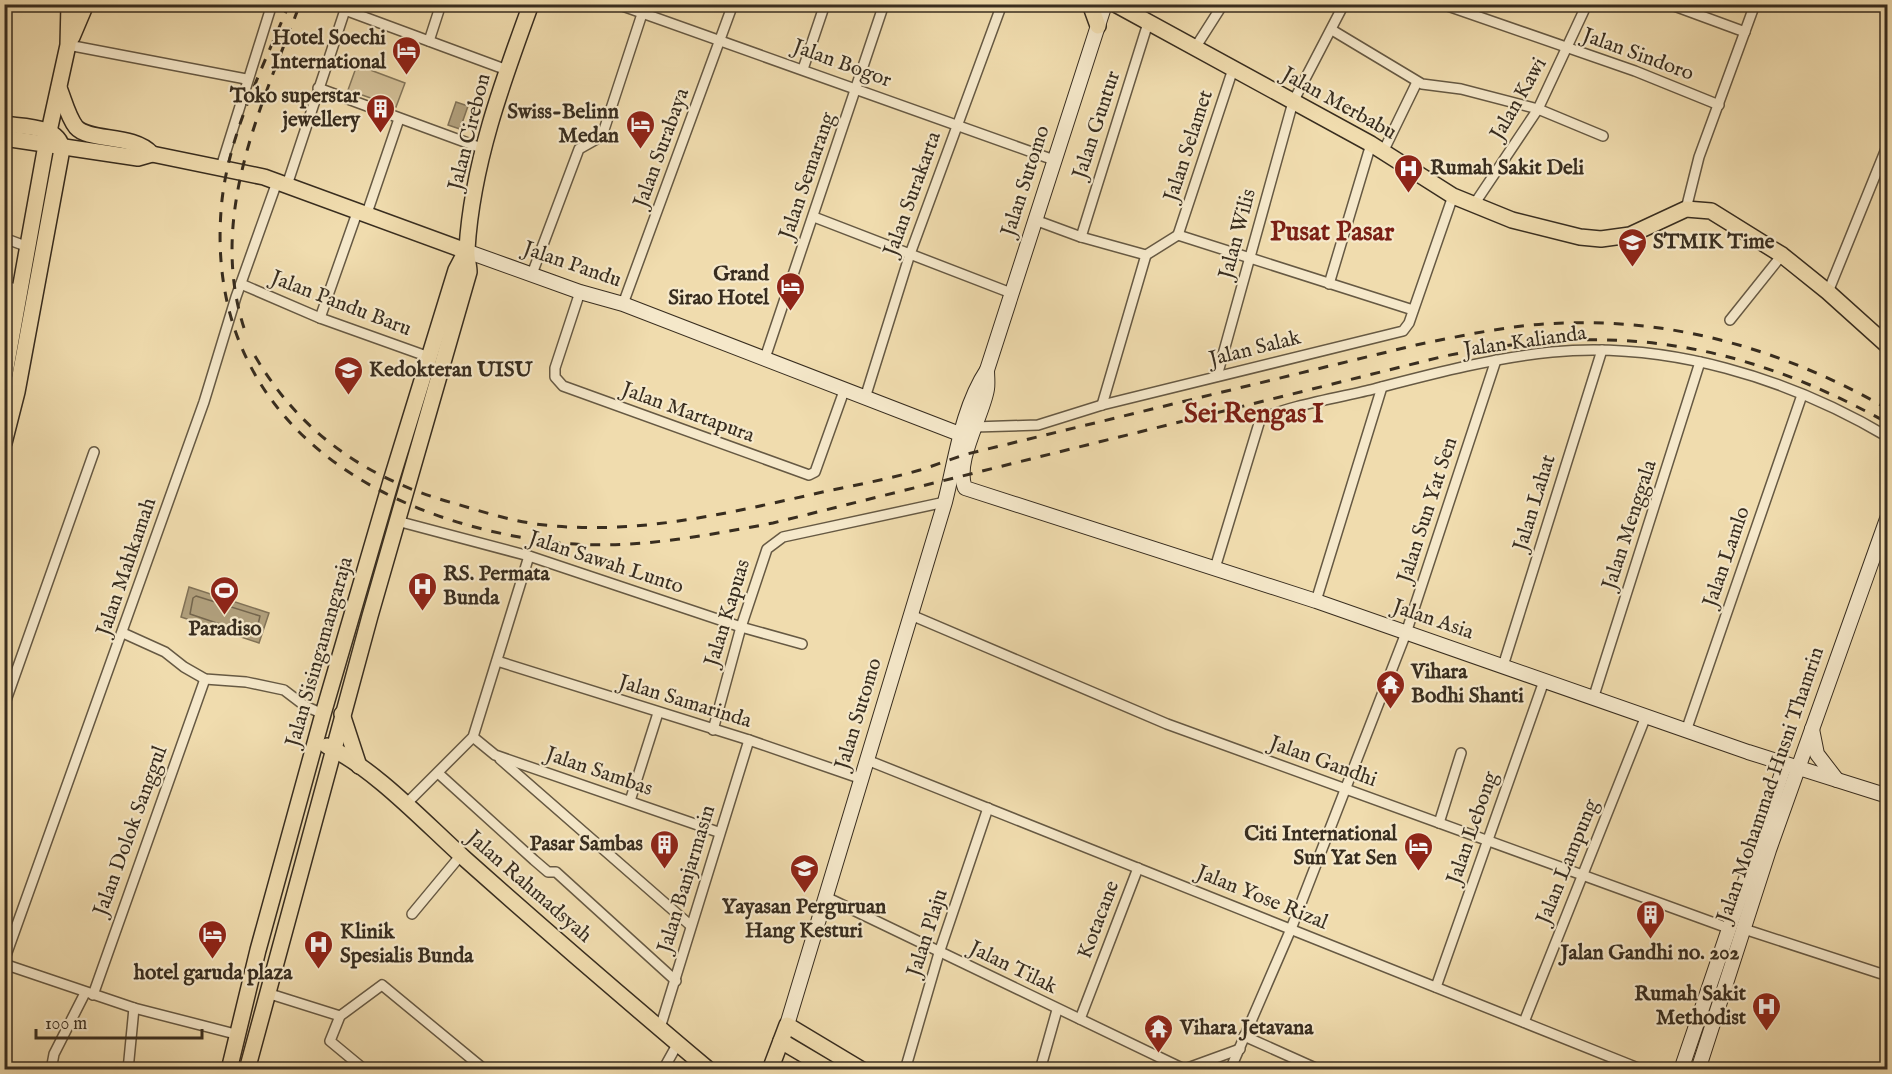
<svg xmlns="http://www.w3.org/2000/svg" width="1892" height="1074" font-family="'IM FELL English',serif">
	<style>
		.green { fill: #d1be96; stroke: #84765a; stroke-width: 1.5 }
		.water { fill: #b1a07d; stroke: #817257; stroke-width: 1.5 }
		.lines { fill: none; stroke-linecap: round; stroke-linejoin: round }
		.shore { stroke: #74664e; stroke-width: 1.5 }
		.minor-casing { stroke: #665943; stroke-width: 12 }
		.secondary-casing { stroke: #382d1f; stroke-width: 16 }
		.primary-casing { stroke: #382d1f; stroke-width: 18 }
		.minor { stroke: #f5e8ca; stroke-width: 9 }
		.secondary { stroke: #f5e8ca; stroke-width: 14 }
		.primary { stroke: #f0dcae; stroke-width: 15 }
		.rail { stroke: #382d1f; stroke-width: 3; stroke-dasharray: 10 10; stroke-linecap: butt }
		.labels { text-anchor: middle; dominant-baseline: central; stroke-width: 4.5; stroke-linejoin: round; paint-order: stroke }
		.poi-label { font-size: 21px; font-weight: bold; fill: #382d1f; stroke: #f5e8ca; text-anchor: end }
		.street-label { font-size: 21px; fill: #382d1f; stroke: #f5e8ca }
		.district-label { font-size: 27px; font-weight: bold; fill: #7a1f14; stroke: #f5e8ca }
	</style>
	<rect width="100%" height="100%" fill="#f0dcae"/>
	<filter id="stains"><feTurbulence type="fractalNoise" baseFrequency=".00333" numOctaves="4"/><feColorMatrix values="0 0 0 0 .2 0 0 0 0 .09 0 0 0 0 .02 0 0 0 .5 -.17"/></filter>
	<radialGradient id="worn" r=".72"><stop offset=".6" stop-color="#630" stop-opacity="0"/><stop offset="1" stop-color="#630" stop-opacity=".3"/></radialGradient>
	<!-- green -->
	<path class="green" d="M 357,65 L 405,83 L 396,107 L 348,90 Z"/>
	<!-- water -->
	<g class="water">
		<path d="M 456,102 L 468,106 L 460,129 L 448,125 Z"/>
		<path d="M 189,587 L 269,613 L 259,643 L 181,617 Z"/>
	</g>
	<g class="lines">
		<!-- shore -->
		<path class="shore" d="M 196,596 L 260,616 L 256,633 L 252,635 L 190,614 L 193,598 Z"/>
		<defs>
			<g id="minor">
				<path d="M 617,4 L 1054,160"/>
				<path d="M 1442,4 L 1635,71 L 1719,105"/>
				<path d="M 1669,4 L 1745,32"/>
				<path d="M 345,10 L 507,70"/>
				<path d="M 1332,30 L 1422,84 L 1461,89 L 1538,109 L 1603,136"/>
				<path d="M 429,41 L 441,4"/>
				<path d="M 68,45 L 246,79"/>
				<path d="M 1195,48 L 1223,4"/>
				<path d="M 803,69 L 825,4"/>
				<path d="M 318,88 L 484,149"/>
				<path d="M 1383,152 L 1417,82"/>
				<path d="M 221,167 L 272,4"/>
				<path d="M 287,185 L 347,4"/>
				<path d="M 1473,206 L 1538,109 L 1587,4"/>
				<path d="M 1686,209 L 1699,157 L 1755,4"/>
				<path d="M 367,213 L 399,119"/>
				<path d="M 814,217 L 1011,293"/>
				<path d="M 1035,220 L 1081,237 L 1146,255 L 1178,235"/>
				<path d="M 1178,235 L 1413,310"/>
				<path d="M 1178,235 L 1233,69"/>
				<path d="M 1081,237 L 1148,23"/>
				<path d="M 4,238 L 28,247"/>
				<path d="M 532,274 L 579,149 L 602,136 L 642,14"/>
				<path d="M 241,284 L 320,318 L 429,357"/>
				<path d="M 1329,284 L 1371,144"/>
				<path d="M 4,285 L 20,291"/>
				<path d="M 580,292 L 555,368 L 555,377 L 563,386 L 809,475 L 815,472 L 844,391"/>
				<path d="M 1828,292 L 1888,144"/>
				<path d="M 623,304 L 733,4"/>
				<path d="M 320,318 L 358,210"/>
				<path d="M 1730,320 L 1782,255"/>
				<path d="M 765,358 L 884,4"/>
				<path d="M 1217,376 L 1293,102 L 1344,4"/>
				<path d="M 4,389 L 17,392"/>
				<path d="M 865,398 L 910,254 L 1002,4"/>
				<path d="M 1102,405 L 1146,255"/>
				<path d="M 974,427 L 1038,425 L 1102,405 L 1403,331 L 1409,323 L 1453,196"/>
				<path d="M 397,521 L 529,556 L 741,627 L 802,644"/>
				<path d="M 1215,568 L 1260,420 C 1281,407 1347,396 1374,389 C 1432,374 1492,358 1552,352 C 1667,341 1789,378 1888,437"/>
				<path d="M 1316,601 L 1382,387"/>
				<path d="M 911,615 L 1167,724 L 1728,928"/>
				<path d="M 123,633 L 165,652 L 184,667 L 205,679 L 246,682 L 284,690 L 305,706 L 323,714"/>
				<path d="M 497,661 L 749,740 L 862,779"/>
				<path d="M 1503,666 L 1602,350"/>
				<path d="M 1593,699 L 1700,362"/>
				<path d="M 4,706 L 94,452"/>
				<path d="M 713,730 L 741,627 L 767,549 L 783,537 L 945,502"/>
				<path d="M 1686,731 L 1802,395"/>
				<path d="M 473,737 L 495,755 L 718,832"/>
				<path d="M 500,759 L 690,925"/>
				<path d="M 867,760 L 1643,1070"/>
				<path d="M 438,773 L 534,860 L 548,872 L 556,872 L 676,981"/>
				<path d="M 630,801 L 658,713"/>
				<path d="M 405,805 L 473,737 L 529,556"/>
				<path d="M 1439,823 L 1461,753"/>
				<path d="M 826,897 L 1186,1070"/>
				<path d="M 412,914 L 461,855"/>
				<path d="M 1744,929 L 1888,976"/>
				<path d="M 4,961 L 204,402 L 236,297 L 277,182"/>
				<path d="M 4,964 L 134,1008 L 239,1035"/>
				<path d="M 1436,987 L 1544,681"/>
				<path d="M 267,993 L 340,1016"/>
				<path d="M 93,995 L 205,679"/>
				<path d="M 1080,1019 L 1138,868"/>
				<path d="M 1524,1022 L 1646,716"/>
				<path d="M 660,1028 L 749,740"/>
				<path d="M 1244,1036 L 1320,1070"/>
				<path d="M 1185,1069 L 1240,1049"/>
				<path d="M 51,1070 L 54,1054 L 85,993"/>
				<path d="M 128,1070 L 134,1008"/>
				<path d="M 365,1070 L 330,1041 L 340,1016 L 382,985 L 485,1070"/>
				<path d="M 663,1070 L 678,1043"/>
				<path d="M 905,1070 L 939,953 L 988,808"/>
				<path d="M 1040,1070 L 1057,1010"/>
				<path d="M 1230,1070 L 1291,929 L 1406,633 L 1496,360"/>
			</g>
			<g id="secondary">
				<path d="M 466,251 L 580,292 L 623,304 L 970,438"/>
				<path d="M 987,370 C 987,376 988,383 987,389 C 983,415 954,462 965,488 L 1316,601 L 1748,752 L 1888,796"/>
				<path d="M 1812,729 L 1817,754 L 1837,780"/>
				<path d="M 787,1025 L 945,502 C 956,458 962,408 987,370 L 1105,4"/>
				<path d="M 1681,1070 L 1785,764"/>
				<path d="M 1698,1070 L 1769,850 L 1888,516"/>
			</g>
			<g id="primary">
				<path d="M 1090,4 L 1098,26"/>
				<path d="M 1115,4 L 1371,144 L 1453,196 L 1512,220 L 1580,237 L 1601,239 L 1630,235 L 1686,209 L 1711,211 L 1782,255 L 1828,292 L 1888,346"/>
				<path d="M 72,37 L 86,4"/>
				<path d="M 59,88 C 64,100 68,117 76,127 C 89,142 133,133 152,154"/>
				<path d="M 4,124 C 23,127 59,125 62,149 L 17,392 L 4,443"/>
				<path d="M 4,138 L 138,158 L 152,154 L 264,177 L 466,251"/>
				<path d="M 4,379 L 46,145 L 68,45 L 69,4"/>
				<path d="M 342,714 L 359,766"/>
				<path d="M 327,746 C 375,769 424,822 464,858 C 545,930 626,1000 709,1070"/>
				<path d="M 781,1041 L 830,1070"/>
				<path d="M 229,1070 L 258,950 L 323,714 L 391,481 L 456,270 L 466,251"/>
				<path d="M 247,1070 L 370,616 L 469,272 C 469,265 466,257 467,249 C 472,165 502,83 531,4"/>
				<path d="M 770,1070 L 787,1025 L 862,1070"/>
			</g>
		</defs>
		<!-- minor casing -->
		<use href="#minor" class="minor-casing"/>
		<!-- secondary casing -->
		<use href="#secondary" class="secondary-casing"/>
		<!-- primary casing -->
		<use href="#primary" class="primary-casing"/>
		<!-- minor -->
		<use href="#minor" class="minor"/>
		<!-- secondary -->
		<use href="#secondary" class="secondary"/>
		<!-- primary -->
		<use href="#primary" class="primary"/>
		<!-- rail -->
		<g class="rail">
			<path d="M 289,4 C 262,70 226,139 221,211 C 206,419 376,523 561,543 C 632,550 704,536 773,523 L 1445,356 C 1614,322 1737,340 1888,423"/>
			<path d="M 244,328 C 208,216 261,107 300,4"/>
			<path d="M 255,356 C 300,433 367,479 453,503 C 480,511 508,520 536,524 C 628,536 716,516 805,496 C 843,487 882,481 920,470 C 936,465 951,459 967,454 L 1416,345 C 1465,335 1515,324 1565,323 C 1680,319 1788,352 1888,409"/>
		</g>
	</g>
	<!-- icons -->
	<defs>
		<symbol id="hotel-pin" viewBox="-11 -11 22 30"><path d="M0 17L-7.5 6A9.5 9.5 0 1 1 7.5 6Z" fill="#8f2418" stroke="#f5e8ca"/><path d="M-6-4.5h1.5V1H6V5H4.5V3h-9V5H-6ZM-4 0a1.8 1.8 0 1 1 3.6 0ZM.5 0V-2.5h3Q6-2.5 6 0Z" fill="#fff"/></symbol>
		<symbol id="building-pin" viewBox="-11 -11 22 30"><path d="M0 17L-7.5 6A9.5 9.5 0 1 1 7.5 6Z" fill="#8f2418" stroke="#f5e8ca"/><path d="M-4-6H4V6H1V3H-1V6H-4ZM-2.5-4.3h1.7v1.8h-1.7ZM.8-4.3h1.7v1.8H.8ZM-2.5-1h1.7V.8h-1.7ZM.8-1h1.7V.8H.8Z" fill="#fff"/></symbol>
		<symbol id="hospital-pin" viewBox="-11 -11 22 30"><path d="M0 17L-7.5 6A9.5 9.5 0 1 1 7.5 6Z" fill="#8f2418" stroke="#f5e8ca"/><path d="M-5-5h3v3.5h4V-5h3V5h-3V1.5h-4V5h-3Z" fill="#fff"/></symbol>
		<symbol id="university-pin" viewBox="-11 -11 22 30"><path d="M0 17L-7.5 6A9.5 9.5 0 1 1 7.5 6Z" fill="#8f2418" stroke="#f5e8ca"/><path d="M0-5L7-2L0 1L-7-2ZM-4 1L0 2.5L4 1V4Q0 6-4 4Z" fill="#fff"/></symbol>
		<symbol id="stadium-pin" viewBox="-11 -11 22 30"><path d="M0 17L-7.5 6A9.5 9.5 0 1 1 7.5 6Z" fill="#8f2418" stroke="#f5e8ca"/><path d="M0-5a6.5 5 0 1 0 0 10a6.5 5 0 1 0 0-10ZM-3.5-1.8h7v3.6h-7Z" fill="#fff"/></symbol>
		<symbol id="temple-pin" viewBox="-11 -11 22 30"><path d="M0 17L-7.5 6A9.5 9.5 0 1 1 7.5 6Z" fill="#8f2418" stroke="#f5e8ca"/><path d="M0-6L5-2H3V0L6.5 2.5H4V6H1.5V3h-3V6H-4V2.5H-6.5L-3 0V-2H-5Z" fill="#fff"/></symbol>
		<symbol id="school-pin" viewBox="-11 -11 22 30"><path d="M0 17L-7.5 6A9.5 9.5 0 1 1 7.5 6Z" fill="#8f2418" stroke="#f5e8ca"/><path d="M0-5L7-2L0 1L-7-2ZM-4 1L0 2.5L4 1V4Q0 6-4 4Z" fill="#fff"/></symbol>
	</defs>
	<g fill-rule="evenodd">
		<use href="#hotel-pin" x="390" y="34" width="33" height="45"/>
		<use href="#building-pin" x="364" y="92" width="33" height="45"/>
		<use href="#hotel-pin" x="624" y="108" width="33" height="45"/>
		<use href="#hospital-pin" x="1392" y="152" width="33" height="45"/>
		<use href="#university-pin" x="1616" y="226" width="33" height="45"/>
		<use href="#hotel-pin" x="774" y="270" width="33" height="45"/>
		<use href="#university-pin" x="332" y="354" width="33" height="45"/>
		<use href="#hospital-pin" x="406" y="570" width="33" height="45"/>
		<use href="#stadium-pin" x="208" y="574" width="33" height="45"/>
		<use href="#temple-pin" x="1374" y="668" width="33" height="45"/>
		<use href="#building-pin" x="648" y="828" width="33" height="45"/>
		<use href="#hotel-pin" x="1402" y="830" width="33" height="45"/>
		<use href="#school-pin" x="788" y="852" width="33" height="45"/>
		<use href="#building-pin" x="1634" y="898" width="33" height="45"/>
		<use href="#hotel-pin" x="196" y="918" width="33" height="45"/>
		<use href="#hospital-pin" x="302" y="928" width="33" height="45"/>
		<use href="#hospital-pin" x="1750" y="990" width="33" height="45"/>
		<use href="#temple-pin" x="1142" y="1012" width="33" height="45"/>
	</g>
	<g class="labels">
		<!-- poi labels -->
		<g class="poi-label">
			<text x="386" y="38">Hotel Soechi<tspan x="386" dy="24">International</tspan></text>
			<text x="360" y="96">Toko superstar<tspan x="360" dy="24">jewellery</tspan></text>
			<text x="619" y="112">Swiss-Belinn<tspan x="619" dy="24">Medan</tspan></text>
			<text x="1430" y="168" text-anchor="start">Rumah Sakit Deli</text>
			<text x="1653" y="242" text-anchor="start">STMIK Time</text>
			<text x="769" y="274">Grand<tspan x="769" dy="24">Sirao Hotel</tspan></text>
			<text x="369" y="370" text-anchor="start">Kedokteran UISU</text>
			<text x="443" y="574" text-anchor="start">RS. Permata<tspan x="443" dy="24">Bunda</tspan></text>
			<text x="225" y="629" text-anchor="middle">Paradiso</text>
			<text x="1411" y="672" text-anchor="start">Vihara<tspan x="1411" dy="24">Bodhi Shanti</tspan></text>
			<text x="1397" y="834">Citi International<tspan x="1397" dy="24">Sun Yat Sen</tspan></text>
			<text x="643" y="844">Pasar Sambas</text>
			<text x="804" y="907" text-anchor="middle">Yayasan Perguruan<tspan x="804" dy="24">Hang Kesturi</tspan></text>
			<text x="340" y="932" text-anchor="start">Klinik<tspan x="340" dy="24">Spesialis Bunda</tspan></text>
			<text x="1650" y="953" text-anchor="middle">Jalan Gandhi no. 202</text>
			<text x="213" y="973" text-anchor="middle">hotel garuda plaza</text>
			<text x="1746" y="994">Rumah Sakit<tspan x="1746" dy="24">Methodist</tspan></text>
			<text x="1180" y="1028" text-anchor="start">Vihara Jetavana</text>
		</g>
		<!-- street labels -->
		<g class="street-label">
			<text transform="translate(1638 55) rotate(20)">Jalan Sindoro</text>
			<text transform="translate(842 64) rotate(20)">Jalan Bogor</text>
			<text transform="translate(1519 99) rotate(-60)">Jalan Kawi</text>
			<text transform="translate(1339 104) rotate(29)">Jalan Merbabu</text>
			<text transform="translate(1097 125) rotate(-72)">Jalan Guntur</text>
			<text transform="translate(470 132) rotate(-76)">Jalan Cirebon</text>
			<text transform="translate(1189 146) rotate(-72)">Jalan Selamet</text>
			<text transform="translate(662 148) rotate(-70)">Jalan Surabaya</text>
			<text transform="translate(808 176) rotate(-71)">Jalan Semarang</text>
			<text transform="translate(1026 181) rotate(-72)">Jalan Sutomo</text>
			<text transform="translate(913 194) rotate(-70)">Jalan Surakarta</text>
			<text transform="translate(1238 234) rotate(-75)">Jalan Wilis</text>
			<text transform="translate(572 265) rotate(19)">Jalan Pandu</text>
			<text transform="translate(341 304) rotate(21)">Jalan Pandu Baru</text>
			<text transform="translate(1525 342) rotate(-8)">Jalan Kalianda</text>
			<text transform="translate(1255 349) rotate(-14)">Jalan Salak</text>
			<text transform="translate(688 413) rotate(20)">Jalan Martapura</text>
			<text transform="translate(1535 503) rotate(-73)">Jalan Lahat</text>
			<text transform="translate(1428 510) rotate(-72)">Jalan Sun Yat Sen</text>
			<text transform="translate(1630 525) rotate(-72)">Jalan Menggala</text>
			<text transform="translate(1727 557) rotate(-71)">Jalan Lamlo</text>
			<text transform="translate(606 563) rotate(18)">Jalan Sawah Lunto</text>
			<text transform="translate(127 567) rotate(-71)">Jalan Mahkamah</text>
			<text transform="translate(728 613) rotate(-73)">Jalan Kapuas</text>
			<text transform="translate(1433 620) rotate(19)">Jalan Asia</text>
			<text transform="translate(320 652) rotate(-74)">Jalan Sisingamangaraja</text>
			<text transform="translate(685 702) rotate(17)">Jalan Samarinda</text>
			<text transform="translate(859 714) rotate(-73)">Jalan Sutomo</text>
			<text transform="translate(1323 762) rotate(20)">Jalan Gandhi</text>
			<text transform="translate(599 772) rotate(19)">Jalan Sambas</text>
			<text transform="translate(1771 785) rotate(-71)">Jalan Mohammad Husni Thamrin</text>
			<text transform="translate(1473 828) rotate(-71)">Jalan Lebong</text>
			<text transform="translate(131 831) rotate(-70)">Jalan Dolok Sanggul</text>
			<text transform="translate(1568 862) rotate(-68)">Jalan Lampung</text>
			<text transform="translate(687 879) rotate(-73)">Jalan Banjarmasin</text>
			<text transform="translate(529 887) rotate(41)">Jalan Rahmadsyah</text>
			<text transform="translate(1262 898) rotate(22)">Jalan Yose Rizal</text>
			<text transform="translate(1099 920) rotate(-69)">Kotacane</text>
			<text transform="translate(928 933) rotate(-72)">Jalan Plaju</text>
			<text transform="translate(1013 968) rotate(26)">Jalan Tilak</text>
		</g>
		<!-- district labels -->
		<g class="district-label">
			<text x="1332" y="233">Pusat Pasar</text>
			<text x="1254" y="415">Sei Rengas I</text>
		</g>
	</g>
	<!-- margin -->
	<rect width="1892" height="1074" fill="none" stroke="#f0dcae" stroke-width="24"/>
	<rect x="6" y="6" width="1880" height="1062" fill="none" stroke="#382d1f" stroke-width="3"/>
	<rect x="12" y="12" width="1868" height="1050" fill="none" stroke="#382d1f" stroke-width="1.5"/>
	<!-- scale -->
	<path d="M36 1029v9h166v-9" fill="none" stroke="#382d1f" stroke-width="3"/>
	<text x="45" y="1029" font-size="18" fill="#382d1f" stroke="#f5e8ca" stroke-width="4.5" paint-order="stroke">100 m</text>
	<rect width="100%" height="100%" filter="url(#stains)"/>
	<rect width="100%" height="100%" fill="url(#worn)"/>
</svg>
